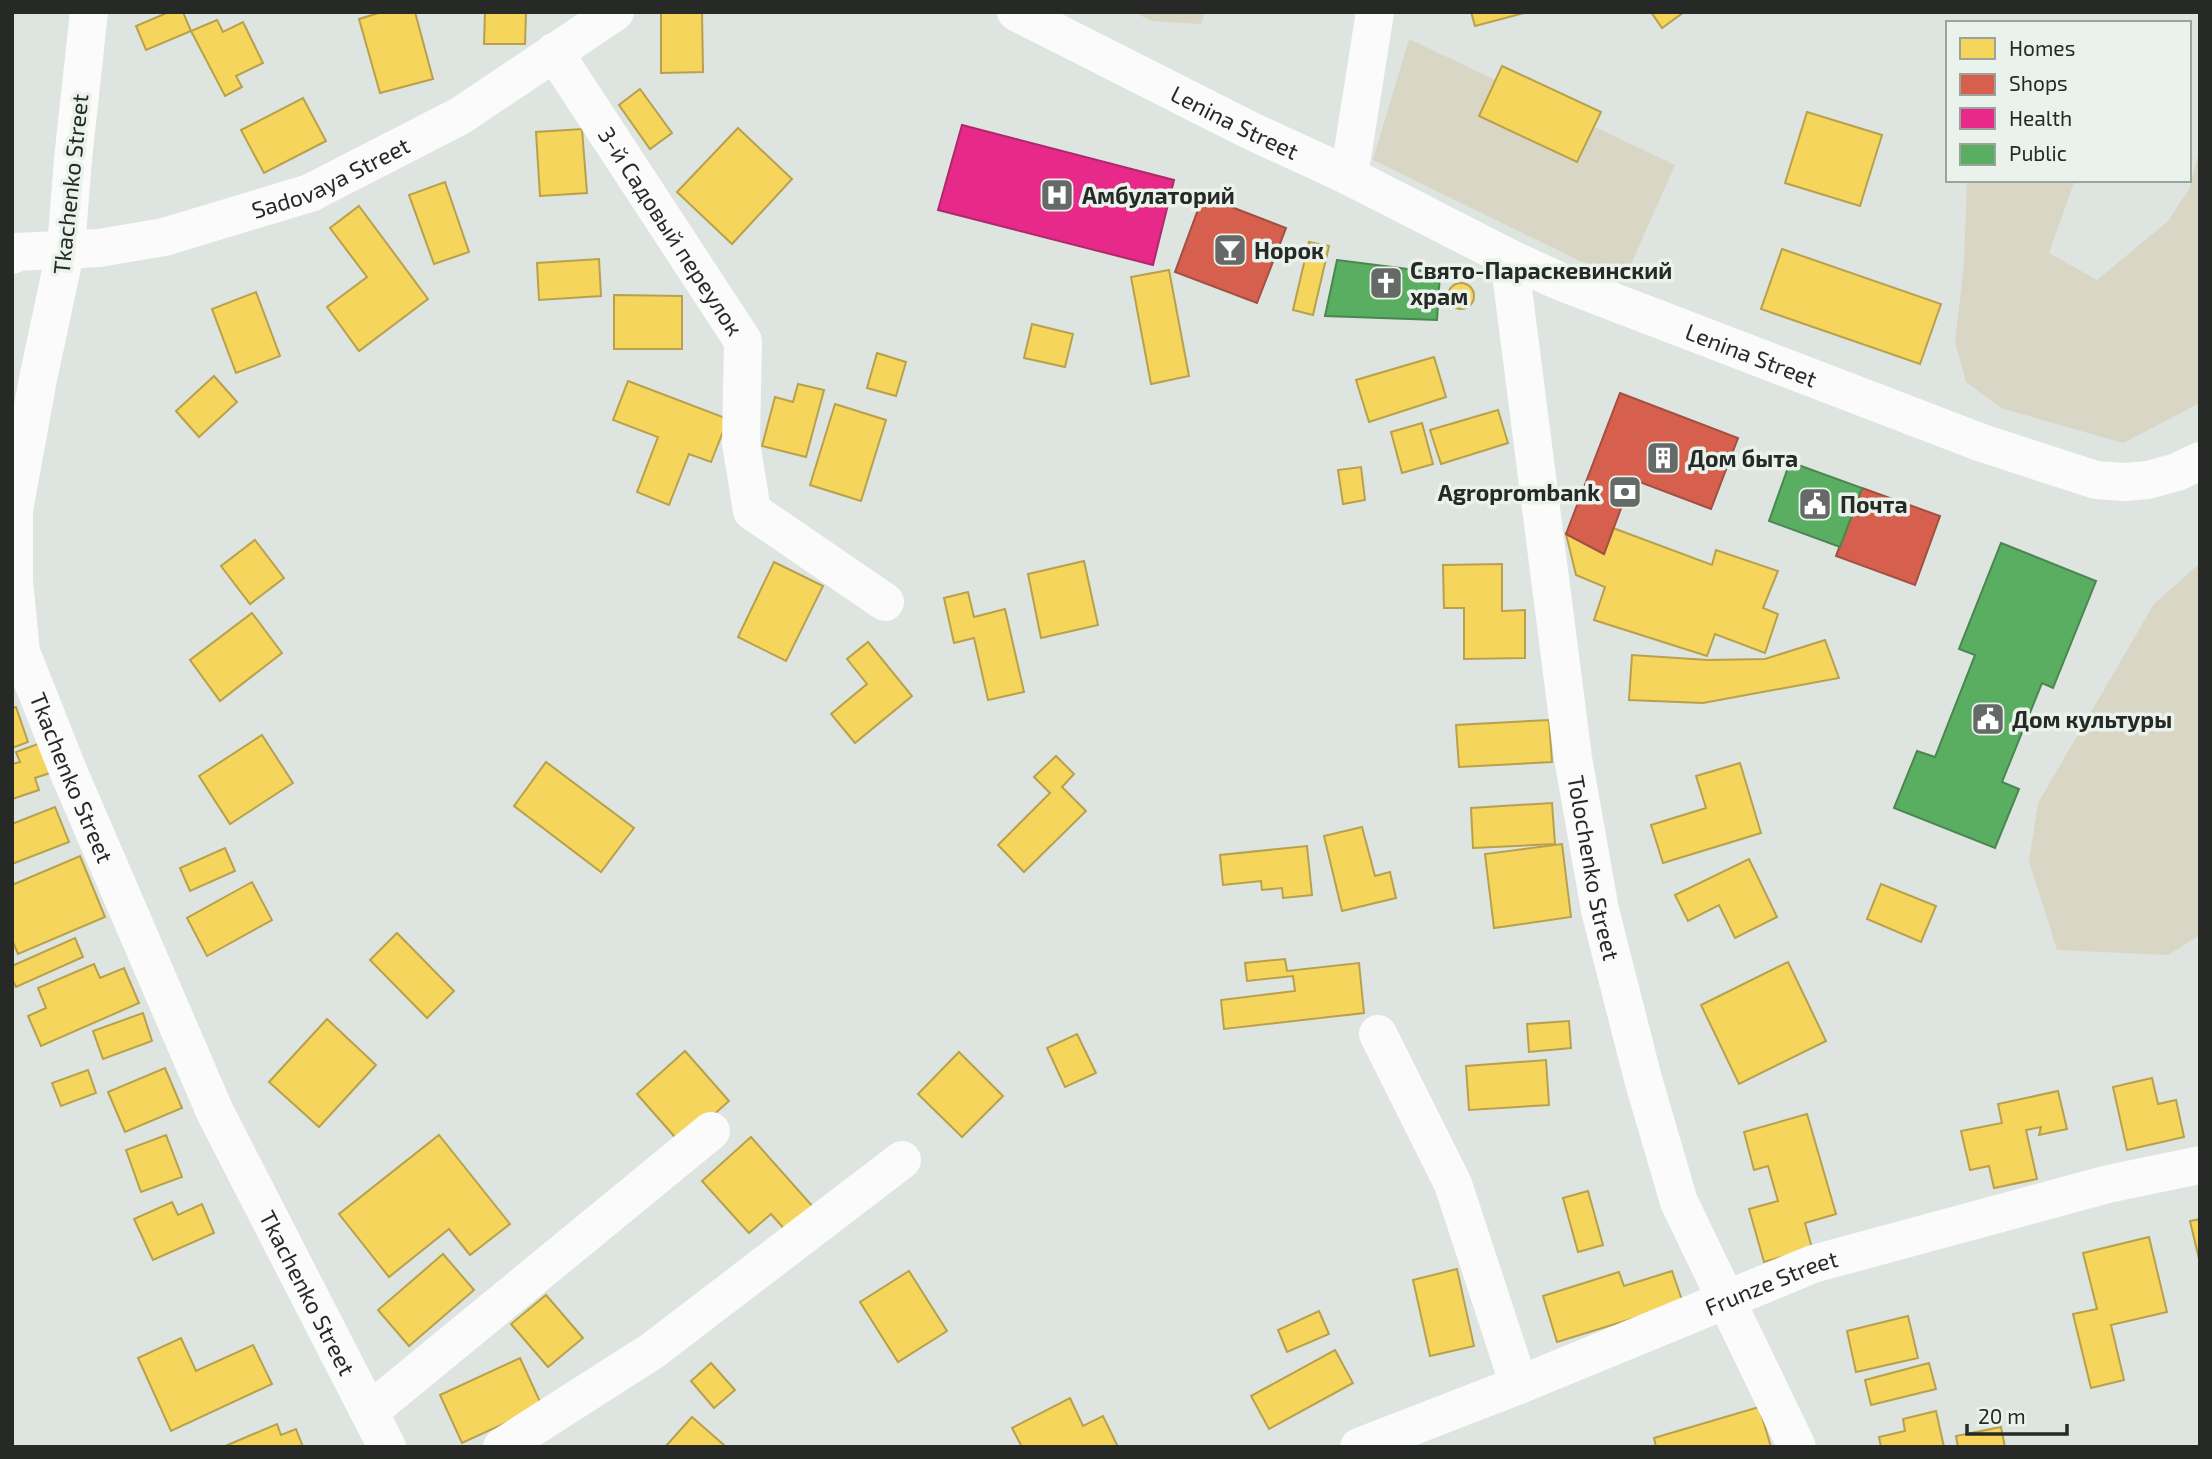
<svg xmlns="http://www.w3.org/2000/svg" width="2212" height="1459" font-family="'Exo 2',sans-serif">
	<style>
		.green { fill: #dad6c6 }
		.homes { fill: #f6d55c; stroke: #b8a14c; stroke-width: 2 }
		.shops { fill: #d6604d; stroke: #a15041; stroke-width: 2 }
		.health { fill: #e7298a; stroke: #ad296c; stroke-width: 2 }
		.public { fill: #5aae61; stroke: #4a864f; stroke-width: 2 }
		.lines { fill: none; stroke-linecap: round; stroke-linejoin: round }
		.minor { stroke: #fafbfa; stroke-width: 38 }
		.labels { text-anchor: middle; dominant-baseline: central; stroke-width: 7; stroke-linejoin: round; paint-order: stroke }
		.street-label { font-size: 23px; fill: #262926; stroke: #eaf3eb }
		.poi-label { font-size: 23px; font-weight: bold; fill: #262926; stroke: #eaf3eb; text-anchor: start }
	</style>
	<rect width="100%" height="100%" fill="#dee4df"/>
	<!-- green -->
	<g class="green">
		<path d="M 1134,12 L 1205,12 L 1201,24 L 1151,21 Z"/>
		<path d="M 1409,39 L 1675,165 L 1623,282 L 1373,160 Z"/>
		<path d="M 2200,148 L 2200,403 L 2123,443 L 2001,408 L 1966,382 L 1955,342 L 1964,264 L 1967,180 L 2075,180 L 2049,253 L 2097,280 L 2168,221 L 2189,189 Z"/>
		<path d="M 2200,563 L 2200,935 L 2168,955 L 2057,950 L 2029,861 L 2038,803 L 2154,604 Z"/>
	</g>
	<!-- homes -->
	<g class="homes">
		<path d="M 169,12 L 183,12 L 191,31 L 146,50 L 136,26 Z"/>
		<path d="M 382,12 L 415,12 L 433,79 L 380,93 L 359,19 Z"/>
		<path d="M 485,12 L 526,12 L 525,44 L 484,44 Z"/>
		<path d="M 661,12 L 702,12 L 703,72 L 661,73 Z"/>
		<path d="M 1471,12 L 1528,12 L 1475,26 Z"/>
		<path d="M 1651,12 L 1684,12 L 1662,28 Z"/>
		<path d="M 217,20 L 223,32 L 243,22 L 263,63 L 236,76 L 242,87 L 225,96 L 191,31 Z"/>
		<path d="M 1502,66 L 1601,112 L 1577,162 L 1479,116 Z"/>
		<path d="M 640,89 L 672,133 L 650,149 L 619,105 Z"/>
		<path d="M 303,98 L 326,141 L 264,173 L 241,130 Z"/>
		<path d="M 1807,112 L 1882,135 L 1860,206 L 1785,183 Z"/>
		<path d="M 738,128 L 792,179 L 732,244 L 677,192 Z"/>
		<path d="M 582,129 L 587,193 L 540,196 L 536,132 Z"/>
		<path d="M 445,182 L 469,252 L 434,264 L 409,195 Z"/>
		<path d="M 359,206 L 428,299 L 359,351 L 327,307 L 367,277 L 330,228 Z"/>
		<path d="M 1309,242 L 1329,246 L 1313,315 L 1293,310 Z"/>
		<path d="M 1782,249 L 1941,304 L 1920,364 L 1761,309 Z"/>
		<path d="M 599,259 L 601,296 L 539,300 L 537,263 Z"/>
		<path d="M 1169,270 L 1189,376 L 1151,384 L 1131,277 Z"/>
		<circle cx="1461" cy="296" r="13"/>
		<path d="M 256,292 L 280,356 L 236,373 L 212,309 Z"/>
		<path d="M 614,295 L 682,296 L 682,349 L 614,349 Z"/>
		<path d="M 1032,324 L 1073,334 L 1065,367 L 1024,358 Z"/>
		<path d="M 877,353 L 906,362 L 896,396 L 867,388 Z"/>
		<path d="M 1434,357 L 1446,397 L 1369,422 L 1356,380 Z"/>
		<path d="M 214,376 L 237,402 L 199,437 L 176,411 Z"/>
		<path d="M 628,381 L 728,419 L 711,462 L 689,454 L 669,505 L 637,492 L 658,437 L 613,420 Z"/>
		<path d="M 798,384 L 824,390 L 806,457 L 762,446 L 775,397 L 793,402 Z"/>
		<path d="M 835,404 L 886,420 L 861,501 L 810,485 Z"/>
		<path d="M 1498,410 L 1508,443 L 1441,464 L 1430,430 Z"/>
		<path d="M 1422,423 L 1433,464 L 1402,473 L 1391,432 Z"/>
		<path d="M 1361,467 L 1365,500 L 1343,504 L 1338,470 Z"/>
		<path d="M 1613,528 L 1712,565 L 1716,550 L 1778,571 L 1763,608 L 1778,614 L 1765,653 L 1715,634 L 1707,656 L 1594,620 L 1605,587 L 1576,575 L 1566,534 L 1604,554 Z"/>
		<path d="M 255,540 L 284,578 L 250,604 L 221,566 Z"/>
		<path d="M 1084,561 L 1098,625 L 1041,638 L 1028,574 Z"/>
		<path d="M 774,562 L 823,586 L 786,661 L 738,637 Z"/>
		<path d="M 1502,564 L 1502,611 L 1525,610 L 1525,658 L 1464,659 L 1464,608 L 1444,608 L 1443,565 Z"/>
		<path d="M 968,592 L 974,617 L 1005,609 L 1024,692 L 988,700 L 974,638 L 954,643 L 944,598 Z"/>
		<path d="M 252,613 L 282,653 L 220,701 L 190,660 Z"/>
		<path d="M 1825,640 L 1839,678 L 1703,703 L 1629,700 L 1632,655 L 1708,660 L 1765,659 Z"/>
		<path d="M 868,642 L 912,696 L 855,743 L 831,714 L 867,684 L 847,659 Z"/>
		<path d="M 16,707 L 28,742 L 12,748 L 12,708 Z"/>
		<path d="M 1549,720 L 1552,762 L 1459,767 L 1456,725 Z"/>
		<path d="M 262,735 L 293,783 L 230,824 L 199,776 Z"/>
		<path d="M 46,741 L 56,771 L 35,778 L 39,790 L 12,799 L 12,764 L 20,762 L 16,752 Z"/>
		<path d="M 1056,756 L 1074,774 L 1062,787 L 1086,811 L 1024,872 L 998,845 L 1050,793 L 1034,777 Z"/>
		<path d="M 546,762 L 634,828 L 601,872 L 514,806 Z"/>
		<path d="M 1740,763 L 1761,833 L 1663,863 L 1651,825 L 1706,808 L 1696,776 Z"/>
		<path d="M 1552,803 L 1555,844 L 1473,848 L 1471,808 Z"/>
		<path d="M 55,807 L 69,842 L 12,864 L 12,824 Z"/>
		<path d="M 1362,827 L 1375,876 L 1390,872 L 1396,898 L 1342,911 L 1324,836 Z"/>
		<path d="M 1562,844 L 1571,917 L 1494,928 L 1485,854 Z"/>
		<path d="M 1307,846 L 1312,895 L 1283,898 L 1282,888 L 1262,890 L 1261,881 L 1223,885 L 1220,855 Z"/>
		<path d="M 225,848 L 235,871 L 190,891 L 180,868 Z"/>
		<path d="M 80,856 L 105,917 L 18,954 L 12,940 L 12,885 Z"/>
		<path d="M 1749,859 L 1777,917 L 1735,938 L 1719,905 L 1688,921 L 1675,895 Z"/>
		<path d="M 252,882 L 272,920 L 207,956 L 187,918 Z"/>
		<path d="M 1881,884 L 1936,906 L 1921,942 L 1867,919 Z"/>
		<path d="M 397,933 L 454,991 L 427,1018 L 370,960 Z"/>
		<path d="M 75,938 L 83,957 L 16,987 L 12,979 L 12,966 Z"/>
		<path d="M 1285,959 L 1287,971 L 1359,963 L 1364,1013 L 1224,1029 L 1221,1000 L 1295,991 L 1293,976 L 1247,981 L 1245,963 Z"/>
		<path d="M 1788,962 L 1826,1041 L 1739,1084 L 1701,1005 Z"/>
		<path d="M 94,964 L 100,978 L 124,968 L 139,1003 L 41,1046 L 28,1016 L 46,1008 L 38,988 Z"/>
		<path d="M 143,1013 L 152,1041 L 103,1059 L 93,1031 Z"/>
		<path d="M 327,1019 L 376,1065 L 319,1127 L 269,1082 Z"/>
		<path d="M 1569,1021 L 1571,1048 L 1529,1052 L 1527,1024 Z"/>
		<path d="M 1077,1034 L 1096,1073 L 1065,1087 L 1047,1048 Z"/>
		<path d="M 685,1051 L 729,1101 L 681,1144 L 637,1094 Z"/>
		<path d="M 959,1052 L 1003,1096 L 962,1137 L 918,1094 Z"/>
		<path d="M 1546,1060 L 1549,1105 L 1469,1110 L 1466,1066 Z"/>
		<path d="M 165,1068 L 182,1108 L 125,1132 L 108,1092 Z"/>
		<path d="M 88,1070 L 96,1093 L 61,1106 L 52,1083 Z"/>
		<path d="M 2152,1078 L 2158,1104 L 2176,1100 L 2184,1137 L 2127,1150 L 2113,1087 Z"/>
		<path d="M 2058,1091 L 2067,1129 L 2039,1135 L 2041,1127 L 2026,1130 L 2037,1179 L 1994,1188 L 1989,1166 L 1970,1170 L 1961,1131 L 2002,1123 L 1998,1104 Z"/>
		<path d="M 1807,1114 L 1836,1214 L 1805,1223 L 1812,1248 L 1764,1262 L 1749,1209 L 1778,1201 L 1768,1166 L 1754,1170 L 1744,1132 Z"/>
		<path d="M 166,1135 L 182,1177 L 141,1192 L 126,1150 Z"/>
		<path d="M 439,1135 L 510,1224 L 470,1255 L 449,1229 L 389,1277 L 339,1214 Z"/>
		<path d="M 751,1137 L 814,1208 L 787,1232 L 771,1214 L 749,1233 L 702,1181 Z"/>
		<path d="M 1588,1191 L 1603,1245 L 1578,1252 L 1563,1198 Z"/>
		<path d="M 172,1202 L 178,1215 L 202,1204 L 214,1233 L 153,1260 L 134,1219 Z"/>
		<path d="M 2200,1219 L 2200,1263 L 2190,1221 Z"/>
		<path d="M 2149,1237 L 2167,1312 L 2111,1325 L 2124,1380 L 2091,1388 L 2073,1314 L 2097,1309 L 2083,1253 Z"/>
		<path d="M 443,1254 L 474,1290 L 409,1346 L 378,1310 Z"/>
		<path d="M 1457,1269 L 1474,1346 L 1430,1356 L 1413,1280 Z"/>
		<path d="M 909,1271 L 947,1331 L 898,1362 L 860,1302 Z"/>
		<path d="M 1672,1271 L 1683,1303 L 1557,1342 L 1543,1296 L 1619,1272 L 1624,1286 Z"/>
		<path d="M 546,1295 L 583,1338 L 548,1367 L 511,1324 Z"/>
		<path d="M 1319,1311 L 1329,1334 L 1287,1352 L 1278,1330 Z"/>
		<path d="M 1908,1316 L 1918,1358 L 1856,1372 L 1847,1331 Z"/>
		<path d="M 181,1338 L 196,1371 L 253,1345 L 272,1384 L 171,1431 L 138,1358 Z"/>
		<path d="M 1335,1350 L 1353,1383 L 1269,1429 L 1251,1396 Z"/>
		<path d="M 520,1358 L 542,1406 L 462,1443 L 440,1395 Z"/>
		<path d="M 711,1363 L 735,1390 L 714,1408 L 691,1381 Z"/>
		<path d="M 1929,1363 L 1936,1389 L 1871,1405 L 1865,1380 Z"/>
		<path d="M 1070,1398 L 1083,1426 L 1103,1416 L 1118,1447 L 1022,1447 L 1012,1428 Z"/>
		<path d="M 1759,1407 L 1771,1447 L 1656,1447 L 1654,1438 Z"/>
		<path d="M 1936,1411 L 1944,1447 L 1881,1447 L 1879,1437 L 1905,1431 L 1903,1419 Z"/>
		<path d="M 692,1417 L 724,1445 L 723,1447 L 665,1447 Z"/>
		<path d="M 277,1424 L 281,1435 L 296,1429 L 303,1447 L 223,1447 Z"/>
		<path d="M 2001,1427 L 2005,1447 L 1958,1447 L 1956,1436 Z"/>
	</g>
	<!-- shops -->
	<g class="shops">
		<path d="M 1203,196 L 1286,228 L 1257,303 L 1175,272 Z"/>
		<path d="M 1620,393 L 1738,438 L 1711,509 L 1632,479 L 1604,554 L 1566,534 Z"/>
		<path d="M 1862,488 L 1940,516 L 1915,585 L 1836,556 Z"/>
	</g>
	<!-- health -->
	<path class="health" d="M 962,125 L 1174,180 L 1153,265 L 938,210 Z"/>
	<!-- public -->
	<g class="public">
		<path d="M 1337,260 L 1440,273 L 1437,320 L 1325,316 Z"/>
		<path d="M 1790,462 L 1862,488 L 1840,547 L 1769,521 Z"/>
		<path d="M 2001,543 L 2096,581 L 2053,688 L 2042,683 L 2002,782 L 2019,789 L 1995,848 L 1894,808 L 1917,751 L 1935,757 L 1975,655 L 1959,649 Z"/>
	</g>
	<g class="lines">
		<!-- minor -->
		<g class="minor">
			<path id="s1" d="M 89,12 L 73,159 L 66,248 L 38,379 L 14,510 L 14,581 L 21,652 L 69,773 L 215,1112 L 387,1447"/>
			<path id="s2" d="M 1016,12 L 1249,130 L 1349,176 L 1509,258 L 1559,281 L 1982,443 L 2096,480 L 2124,482 L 2148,480 L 2177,472 L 2200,461"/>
			<path id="s3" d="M 554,52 L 743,341 L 741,443 L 752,511 L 885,602"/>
			<path d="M 1349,176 L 1375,12"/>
			<path id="s4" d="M 12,255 L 17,252 L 99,248 L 164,237 L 310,193 L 460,116 L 615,12"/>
			<path id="s5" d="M 1509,258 L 1573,758 L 1600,910 L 1643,1079 L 1679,1202 L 1797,1447"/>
			<path d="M 1378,1034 L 1453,1184 L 1519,1385"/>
			<path d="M 370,1411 L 711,1131"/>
			<path d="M 502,1447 L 652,1351 L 902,1160"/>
			<path id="s6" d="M 1359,1447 L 1519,1385 L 1813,1264 L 2108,1184 L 2200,1165"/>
		</g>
	</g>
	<!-- icons -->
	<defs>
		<symbol id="hospital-square" viewBox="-11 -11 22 22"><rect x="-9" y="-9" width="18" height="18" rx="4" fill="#666a67" stroke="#eaf3eb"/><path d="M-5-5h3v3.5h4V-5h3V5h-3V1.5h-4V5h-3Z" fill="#fff"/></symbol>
		<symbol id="bar-square" viewBox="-11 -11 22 22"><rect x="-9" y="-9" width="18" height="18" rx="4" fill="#666a67" stroke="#eaf3eb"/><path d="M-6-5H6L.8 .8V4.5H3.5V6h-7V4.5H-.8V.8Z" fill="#fff"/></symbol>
		<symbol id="church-square" viewBox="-11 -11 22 22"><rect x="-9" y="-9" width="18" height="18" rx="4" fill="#666a67" stroke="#eaf3eb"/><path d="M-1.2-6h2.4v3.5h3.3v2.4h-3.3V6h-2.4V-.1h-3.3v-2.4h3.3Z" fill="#fff"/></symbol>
		<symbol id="building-square" viewBox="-11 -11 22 22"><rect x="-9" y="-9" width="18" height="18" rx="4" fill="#666a67" stroke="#eaf3eb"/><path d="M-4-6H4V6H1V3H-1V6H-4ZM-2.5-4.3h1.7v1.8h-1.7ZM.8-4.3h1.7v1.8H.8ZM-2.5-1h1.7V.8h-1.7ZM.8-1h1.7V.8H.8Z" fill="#fff"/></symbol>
		<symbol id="bank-square" viewBox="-11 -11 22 22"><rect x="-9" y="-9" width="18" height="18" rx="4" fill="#666a67" stroke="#eaf3eb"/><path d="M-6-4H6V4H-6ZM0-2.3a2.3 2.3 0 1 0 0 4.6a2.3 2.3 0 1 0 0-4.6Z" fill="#fff"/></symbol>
		<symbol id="civic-square" viewBox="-11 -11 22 22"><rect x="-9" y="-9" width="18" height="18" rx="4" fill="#666a67" stroke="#eaf3eb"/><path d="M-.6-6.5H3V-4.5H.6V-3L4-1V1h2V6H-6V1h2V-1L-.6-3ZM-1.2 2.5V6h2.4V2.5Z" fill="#fff"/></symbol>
	</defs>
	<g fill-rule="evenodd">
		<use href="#hospital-square" x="1038" y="176" width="38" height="38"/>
		<use href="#bar-square" x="1211" y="231" width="38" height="38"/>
		<use href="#church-square" x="1367" y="264" width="38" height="38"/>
		<use href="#building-square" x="1644" y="439" width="38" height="38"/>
		<use href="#bank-square" x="1606" y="473" width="38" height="38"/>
		<use href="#civic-square" x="1796" y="485" width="38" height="38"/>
		<use href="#civic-square" x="1969" y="700" width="38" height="38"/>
	</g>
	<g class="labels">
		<!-- street labels -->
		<g class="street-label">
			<text stroke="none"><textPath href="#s2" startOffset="245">Lenina Street</textPath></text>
			<text stroke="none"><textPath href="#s4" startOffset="331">Sadovaya Street</textPath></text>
			<text transform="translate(70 184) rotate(-84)">Tkachenko Street</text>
			<text stroke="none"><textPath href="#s3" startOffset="214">3-й Садовый переулок</textPath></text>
			<text stroke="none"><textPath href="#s2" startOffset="812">Lenina Street</textPath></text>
			<text stroke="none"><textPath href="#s1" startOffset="782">Tkachenko Street</textPath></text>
			<text stroke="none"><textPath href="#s5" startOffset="616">Tolochenko Street</textPath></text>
			<text stroke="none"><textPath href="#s6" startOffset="444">Frunze Street</textPath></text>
			<text stroke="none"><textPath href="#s1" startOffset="1349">Tkachenko Street</textPath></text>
		</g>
		<!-- poi labels -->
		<g class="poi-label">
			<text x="1082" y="195">Амбулаторий</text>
			<text x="1254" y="250">Норок</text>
			<text x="1410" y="270">Свято-Параскевинский<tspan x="1410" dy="26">храм</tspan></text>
			<text x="1688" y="458">Дом быта</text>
			<text x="1600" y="492" text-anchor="end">Agroprombank</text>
			<text x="1840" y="504">Почта</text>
			<text x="2012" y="719">Дом культуры</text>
		</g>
	</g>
	<!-- border -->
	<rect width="2212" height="1459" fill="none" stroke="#262926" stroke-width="28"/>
	<!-- legend -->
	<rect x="1946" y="21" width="245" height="161" fill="#eaf3eb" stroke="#9ca29c" stroke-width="2"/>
	<rect x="1960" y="38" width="35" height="21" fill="#f6d55c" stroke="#9ca29c" stroke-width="2"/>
	<text x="2009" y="56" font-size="21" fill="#262926">Homes</text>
	<rect x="1960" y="74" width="35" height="21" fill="#d6604d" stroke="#9ca29c" stroke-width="2"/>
	<text x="2009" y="91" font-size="21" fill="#262926">Shops</text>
	<rect x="1960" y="108" width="35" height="21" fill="#e7298a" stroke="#9ca29c" stroke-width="2"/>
	<text x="2009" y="126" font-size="21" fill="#262926">Health</text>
	<rect x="1960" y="144" width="35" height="21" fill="#5aae61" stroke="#9ca29c" stroke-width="2"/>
	<text x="2009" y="161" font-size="21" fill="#262926">Public</text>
	<!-- scale -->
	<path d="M1967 1424v10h100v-10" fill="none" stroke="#262926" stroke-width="3.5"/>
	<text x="1978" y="1424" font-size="21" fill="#262926" stroke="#eaf3eb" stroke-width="5" paint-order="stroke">20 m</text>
</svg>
